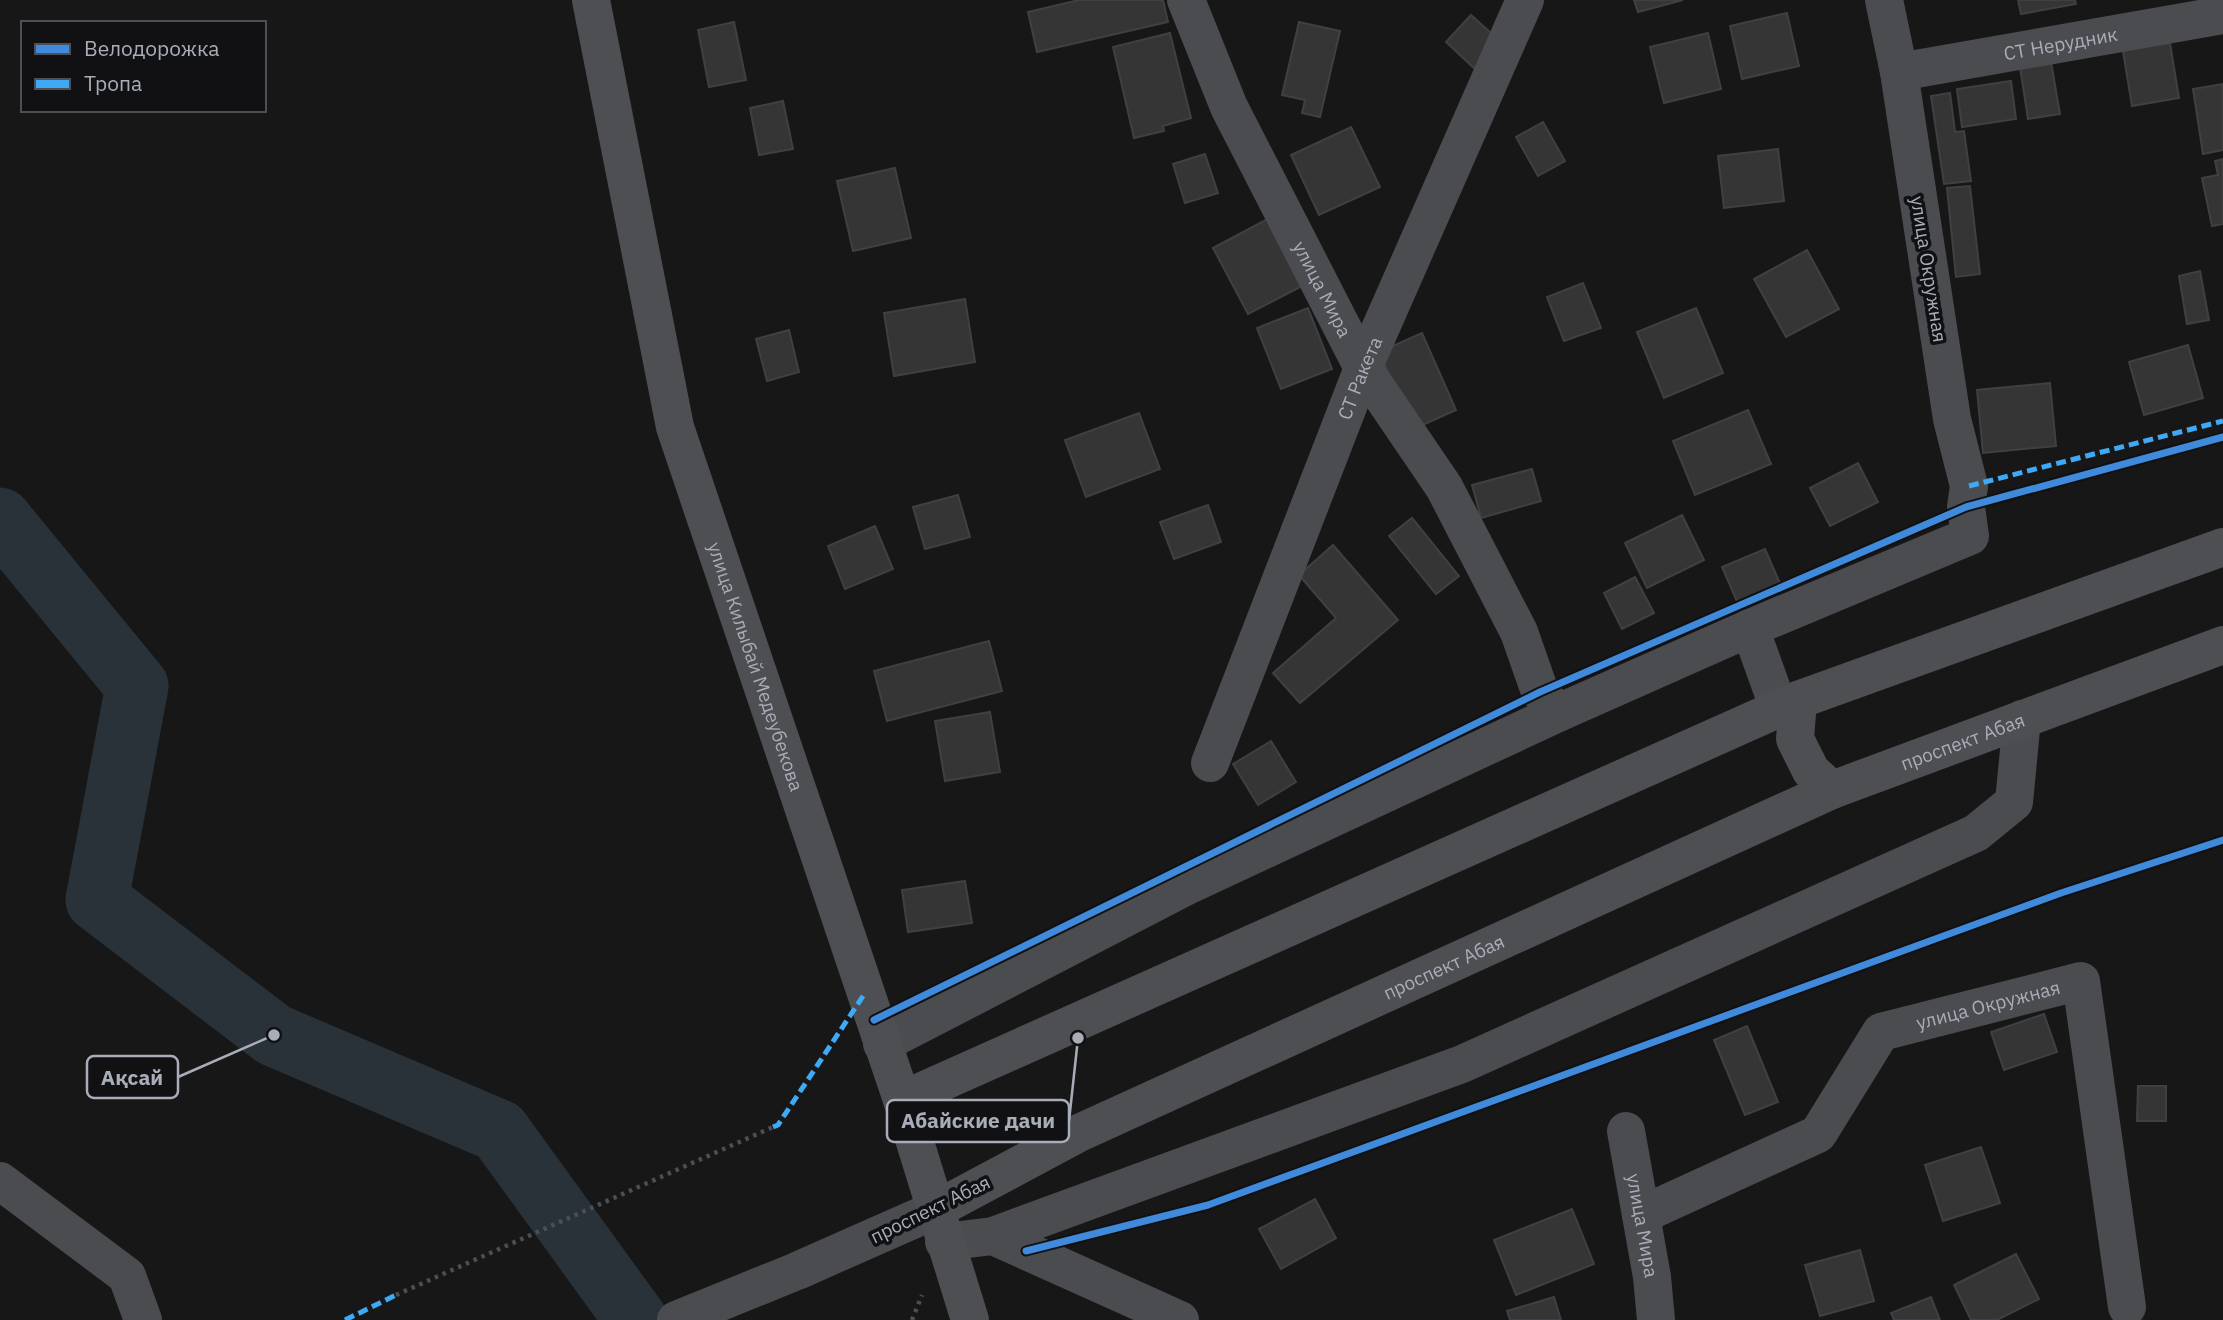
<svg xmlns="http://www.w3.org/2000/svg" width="2223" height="1320" font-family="'IBM Plex Sans',sans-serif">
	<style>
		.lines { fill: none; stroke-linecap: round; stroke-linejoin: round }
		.river { stroke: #2a3239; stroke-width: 63 }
		.building { fill: #353536; stroke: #3f4043; stroke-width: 2 }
		.path { stroke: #4d4e52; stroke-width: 4.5; stroke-dasharray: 3.5 5; stroke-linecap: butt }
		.minor { stroke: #4b4c50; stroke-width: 38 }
		.major { stroke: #4d4f52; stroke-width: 38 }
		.quiet { stroke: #3fa9f5; stroke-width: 5; stroke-dasharray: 10 5; stroke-linecap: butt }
		.cycleway-casing { stroke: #111113; stroke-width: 11 }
		.cycleway { stroke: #408adc; stroke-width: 7 }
		.labels { text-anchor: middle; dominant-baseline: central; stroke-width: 7; stroke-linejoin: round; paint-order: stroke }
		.street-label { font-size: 19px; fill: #a8adb8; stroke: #111113 }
		.leader { fill: none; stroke: #a8adb8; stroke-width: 2.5 }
		.callout-dot { fill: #a8adb8; stroke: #111113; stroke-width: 2.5 }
		.callout { fill: #111113; stroke: #a8adb8; stroke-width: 2.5 }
		.callout-label { font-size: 21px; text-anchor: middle; font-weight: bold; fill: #a8adb8 }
	</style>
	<rect width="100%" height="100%" fill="#171717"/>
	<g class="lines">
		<!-- river -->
		<path class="river" d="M 0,519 L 137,686 L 97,900 L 274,1035 L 499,1131 L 636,1320"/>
	</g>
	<!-- building -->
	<g class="building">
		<path d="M 1079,0 L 1163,0 L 1168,22 L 1037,52 L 1028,12 Z"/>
		<path d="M 1634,0 L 1683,0 L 1638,12 Z"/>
		<path d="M 2018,0 L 2075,0 L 2076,4 L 2021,14 Z"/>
		<path d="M 1787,13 L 1799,66 L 1742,79 L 1730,26 Z"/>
		<path d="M 1471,15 L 1501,42 L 1476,70 L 1446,42 Z"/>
		<path d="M 734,22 L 746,80 L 709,87 L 698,30 Z"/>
		<path d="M 1299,22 L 1340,31 L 1320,117 L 1302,113 L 1305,100 L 1282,95 Z"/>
		<path d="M 1170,33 L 1191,118 L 1163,126 L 1164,131 L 1134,138 L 1113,47 Z"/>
		<path d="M 1708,33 L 1721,89 L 1664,103 L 1650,47 Z"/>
		<path d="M 2170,43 L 2179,98 L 2132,106 L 2123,51 Z"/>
		<path d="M 2050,56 L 2060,114 L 2028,119 L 2019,61 Z"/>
		<path d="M 2011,81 L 2016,119 L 1962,127 L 1957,89 Z"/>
		<path d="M 2223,84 L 2223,150 L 2203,154 L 2193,89 Z"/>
		<path d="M 1950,93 L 1955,132 L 1964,131 L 1971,181 L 1944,184 L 1931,96 Z"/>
		<path d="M 783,101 L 793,149 L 759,155 L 750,108 Z"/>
		<path d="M 1543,122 L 1565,161 L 1538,176 L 1516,137 Z"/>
		<path d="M 1351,127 L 1380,187 L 1319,215 L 1291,155 Z"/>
		<path d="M 1778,149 L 1784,201 L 1724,208 L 1718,156 Z"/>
		<path d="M 1205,154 L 1218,193 L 1185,203 L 1173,164 Z"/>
		<path d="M 2223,159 L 2223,224 L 2212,226 L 2202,178 L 2218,175 L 2215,161 Z"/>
		<path d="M 895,168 L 911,238 L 853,251 L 837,181 Z"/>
		<path d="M 1970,186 L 1980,274 L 1956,277 L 1947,188 Z"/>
		<path d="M 1273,216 L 1308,283 L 1248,314 L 1213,248 Z"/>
		<path d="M 1807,250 L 1839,309 L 1786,337 L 1754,279 Z"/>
		<path d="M 2200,271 L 2209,320 L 2187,324 L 2179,276 Z"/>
		<path d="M 1583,283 L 1601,328 L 1564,341 L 1547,297 Z"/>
		<path d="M 965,299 L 975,362 L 894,376 L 884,313 Z"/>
		<path d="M 1308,308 L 1332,369 L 1281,389 L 1257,328 Z"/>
		<path d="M 1696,308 L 1723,373 L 1664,398 L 1637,332 Z"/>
		<path d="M 789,330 L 799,372 L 767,381 L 756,339 Z"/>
		<path d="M 1422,333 L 1456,410 L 1414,429 L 1379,352 Z"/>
		<path d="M 2188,345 L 2203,398 L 2144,415 L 2129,362 Z"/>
		<path d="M 2050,383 L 2056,446 L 1983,453 L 1977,390 Z"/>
		<path d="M 1748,410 L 1771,464 L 1695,495 L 1673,441 Z"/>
		<path d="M 1139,413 L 1160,469 L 1086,497 L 1065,440 Z"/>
		<path d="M 1858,463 L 1878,502 L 1830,526 L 1810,488 Z"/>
		<path d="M 1532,469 L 1541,501 L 1481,518 L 1472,485 Z"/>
		<path d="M 958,495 L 970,537 L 925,549 L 913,507 Z"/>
		<path d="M 1208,505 L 1221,542 L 1174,559 L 1160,522 Z"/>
		<path d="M 1682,515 L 1704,560 L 1647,588 L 1625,543 Z"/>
		<path d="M 1412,518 L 1459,576 L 1436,594 L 1389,536 Z"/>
		<path d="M 875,526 L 893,569 L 845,589 L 828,546 Z"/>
		<path d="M 1333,545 L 1398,620 L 1300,703 L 1273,673 L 1336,618 L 1299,575 Z"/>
		<path d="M 1765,549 L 1782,588 L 1739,606 L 1722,567 Z"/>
		<path d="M 1635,577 L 1654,613 L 1622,629 L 1604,593 Z"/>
		<path d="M 989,641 L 1002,691 L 887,721 L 874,671 Z"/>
		<path d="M 990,712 L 1000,772 L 945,781 L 935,721 Z"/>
		<path d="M 1271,741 L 1296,782 L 1258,805 L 1233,764 Z"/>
		<path d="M 965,881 L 972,923 L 908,932 L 902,890 Z"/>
		<path d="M 2044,1014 L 2057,1052 L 2004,1070 L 1991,1032 Z"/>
		<path d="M 1747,1026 L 1778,1102 L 1745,1115 L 1714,1040 Z"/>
		<path d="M 2138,1086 L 2166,1086 L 2166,1121 L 2137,1121 Z"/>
		<path d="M 1981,1147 L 2000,1203 L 1943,1221 L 1925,1165 Z"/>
		<path d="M 1315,1199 L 1336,1238 L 1281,1269 L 1259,1229 Z"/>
		<path d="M 1572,1209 L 1594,1264 L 1516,1295 L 1494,1240 Z"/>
		<path d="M 1860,1250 L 1874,1301 L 1820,1316 L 1805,1265 Z"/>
		<path d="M 2016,1254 L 2039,1299 L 1997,1320 L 1971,1320 L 1954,1285 Z"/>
		<path d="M 1554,1297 L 1561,1320 L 1510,1320 L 1507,1311 Z"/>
		<path d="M 1931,1297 L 1940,1320 L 1894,1320 L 1891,1313 Z"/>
	</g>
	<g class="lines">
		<!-- path -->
		<g class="path">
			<path d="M 396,1295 L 773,1127"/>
			<path d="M 912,1320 L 922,1295"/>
		</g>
		<!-- minor -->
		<g class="minor">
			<path id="s1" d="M 1186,0 L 1229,107 L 1363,368 L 1444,487 L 1519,632 L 1540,692 L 1558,713"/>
			<path id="s2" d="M 1899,72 L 2223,15"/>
			<path d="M 1750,628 L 1779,709"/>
			<path id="s3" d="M 1210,763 L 1363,368 L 1525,0"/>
			<path d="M 882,1044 L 1189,885 L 1558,713 L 1750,628 L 1970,536 L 1966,507 L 1969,486 L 1952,419 L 1899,72 L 1884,0"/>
			<path id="s4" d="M 1626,1131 L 1652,1277 L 1656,1320"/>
			<path d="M 0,1181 L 127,1276 L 143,1320"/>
			<path id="s5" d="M 1641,1215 L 1818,1134 L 1881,1032 L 2081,981 L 2127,1307"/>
			<path d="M 993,1236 L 1180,1320"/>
			<path d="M 944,1242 L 993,1236 L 1462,1064 L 1976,833 L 2014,802 L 2022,719"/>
			<path d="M 676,1320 L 797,1271 L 935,1210"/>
		</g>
		<!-- major -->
		<g class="major">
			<path id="s6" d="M 591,0 L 675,427 L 902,1100 L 970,1320"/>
			<path d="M 1798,700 L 1795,739 L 1811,771 L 1832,790"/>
			<path d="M 902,1100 L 1798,700 L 2223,547"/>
			<path id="s7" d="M 935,1210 L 1079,1133 L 1832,790 L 2223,645"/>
		</g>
		<!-- quiet -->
		<g class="quiet">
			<path d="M 1969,486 L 2223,421"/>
			<path d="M 773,1127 L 778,1125 L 865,993"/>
			<path d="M 345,1320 L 396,1295"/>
		</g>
		<defs>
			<g id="cycleway">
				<path d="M 874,1020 L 1540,692 L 1966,507 L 2223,437"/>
				<path d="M 1026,1251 L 1208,1205 L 2061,893 L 2223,840"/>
			</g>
		</defs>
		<!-- cycleway casing -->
		<use href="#cycleway" class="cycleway-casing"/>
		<!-- cycleway -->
		<use href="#cycleway" class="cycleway"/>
	</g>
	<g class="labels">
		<!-- street labels -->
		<g class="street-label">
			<text stroke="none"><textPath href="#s2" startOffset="164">СТ Нерудник</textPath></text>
			<text transform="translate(1929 269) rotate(81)">улица Окружная</text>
			<text stroke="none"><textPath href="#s1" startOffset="320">улица Мира</textPath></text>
			<text stroke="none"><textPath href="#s3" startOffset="413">СТ Ракета</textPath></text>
			<text stroke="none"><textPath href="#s6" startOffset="688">улица Килыбай Медеубекова</textPath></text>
			<text stroke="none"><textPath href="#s7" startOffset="1130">проспект Абая</textPath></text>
			<text stroke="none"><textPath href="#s7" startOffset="564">проспект Абая</textPath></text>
			<text stroke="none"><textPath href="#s5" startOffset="425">улица Окружная</textPath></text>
			<text transform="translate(930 1209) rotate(-26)">проспект Абая</text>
			<text stroke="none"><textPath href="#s4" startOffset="96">улица Мира</textPath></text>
		</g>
	</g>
	<!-- callouts -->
	<path class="leader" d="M274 1035L178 1077M1078 1038L1069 1121"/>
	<g class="callout-dot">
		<circle cx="274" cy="1035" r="7"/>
		<circle cx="1078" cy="1038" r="7"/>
	</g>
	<g class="callout">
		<rect x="87" y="1056" width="91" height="42" rx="7"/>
		<rect x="887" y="1100" width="182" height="42" rx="7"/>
	</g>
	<g class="callout-label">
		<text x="132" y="1085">Ақсай</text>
		<text x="978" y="1128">Абайские дачи</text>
	</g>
	<!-- legend -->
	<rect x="21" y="21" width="245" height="91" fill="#111113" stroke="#4d4f55" stroke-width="2"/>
	<rect x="35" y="44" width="35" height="10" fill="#408adc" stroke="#4d4f55" stroke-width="2"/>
	<text x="84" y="56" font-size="21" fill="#a8adb8">Велодорожка</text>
	<rect x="35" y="79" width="35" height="10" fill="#3fa9f5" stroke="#4d4f55" stroke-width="2"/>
	<text x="84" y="91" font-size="21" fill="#a8adb8">Тропа</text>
</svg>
